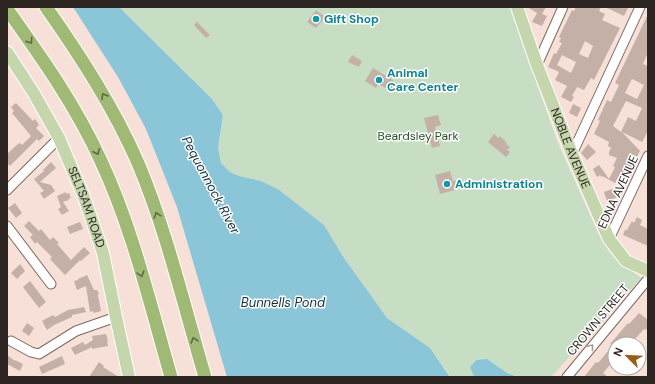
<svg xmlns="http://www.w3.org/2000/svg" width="655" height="384" font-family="'DM Sans',sans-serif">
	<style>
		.green { fill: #c7dec5 }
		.water { fill: #8bc5d8 }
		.building { fill: #c5b0a8; fill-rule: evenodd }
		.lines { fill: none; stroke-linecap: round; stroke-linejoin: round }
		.minor-casing { stroke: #7d6962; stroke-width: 11 }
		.major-casing { stroke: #fff; stroke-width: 14 }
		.highway-casing { stroke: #fff; stroke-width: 15 }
		.minor { stroke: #fff; stroke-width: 9 }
		.major { stroke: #c6d6ac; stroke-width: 12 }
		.highway { stroke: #a0ba75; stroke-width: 13 }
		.oneway { stroke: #616847 }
		.oneway2 { stroke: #a09d9c }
		.culture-dot { fill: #0f9aa8; stroke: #fff; stroke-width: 1.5 }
		.labels { text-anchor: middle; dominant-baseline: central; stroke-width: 3; stroke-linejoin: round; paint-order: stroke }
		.culture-label { font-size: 12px; font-weight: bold; fill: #0d838f; stroke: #fff; text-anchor: start }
		.park-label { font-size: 12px; fill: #215220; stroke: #fff }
		.street-label { font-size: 12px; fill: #2d2522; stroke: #fff }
		.water-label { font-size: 13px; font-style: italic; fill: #133039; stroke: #fff }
	</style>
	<rect width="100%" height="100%" fill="#f6e0d7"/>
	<!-- green -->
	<path class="green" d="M 119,7 L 510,7 L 557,141 L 598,233 L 611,254 L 641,278 L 551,377 C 537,377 522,379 508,373 C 492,367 497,358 475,360 L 470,367 L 474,377 L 451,377 L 430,348 L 387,318 L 344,258 L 324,225 L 261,181 L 239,176 L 230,172 L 221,163 L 218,148 L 223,115 L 212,99 Z"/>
	<!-- water -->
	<g class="water">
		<path d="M 73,7 L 119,7 L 212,99 L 223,115 L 218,148 L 221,163 L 230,172 L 239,176 L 261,181 L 279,190 L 324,225 L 344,258 L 387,318 L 430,348 L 450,377 L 227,377 L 177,207 L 146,129 L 118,77 Z"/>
		<path d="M 487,359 L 507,373 L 518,377 L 474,377 L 470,367 L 476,360 Z"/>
	</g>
	<!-- building -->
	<g class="building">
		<path d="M 527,7 L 546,7 L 542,14 L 547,16 L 542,26 L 532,22 L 537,13 Z"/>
		<path d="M 576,7 L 601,7 L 599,11 L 605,14 L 602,20 L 620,28 L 594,80 L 591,78 L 584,90 L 577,87 L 572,96 L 574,97 L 571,102 L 561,97 L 567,86 L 555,80 L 559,72 L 548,67 L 554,53 L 556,54 L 562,43 L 559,42 L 561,38 L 559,37 L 572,10 L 574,11 ZM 585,41 L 593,46 L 588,58 L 579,54 ZM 562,55 L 576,62 L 571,73 L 557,65 Z"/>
		<path d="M 605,7 L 625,7 L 628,8 L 624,16 Z"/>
		<path d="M 316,10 L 325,17 L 316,28 L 307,22 Z"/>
		<path d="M 648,14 L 648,52 L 643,64 L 648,66 L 648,131 L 642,142 L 622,132 L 640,151 L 627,175 L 621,172 L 615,183 L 602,176 L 601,177 L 600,175 L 597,177 L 593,169 L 599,165 L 609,179 L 615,167 L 613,166 L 617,158 L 609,155 L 609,152 L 611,148 L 608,146 L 609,142 L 594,134 L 600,121 L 598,120 L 607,100 L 611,102 L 619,85 L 615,83 ZM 632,79 L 644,85 L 637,99 L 625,93 ZM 626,101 L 642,108 L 636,121 L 628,117 L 621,132 L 613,126 Z"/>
		<path d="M 197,22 L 210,35 L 206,38 L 194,25 Z"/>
		<path d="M 352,55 L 362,61 L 359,67 L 348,62 Z"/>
		<path d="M 373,68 L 386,76 L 387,74 L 391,77 L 390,78 L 397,84 L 393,92 L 378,84 L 376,88 L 365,81 Z"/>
		<path d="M 16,103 L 33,121 L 35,119 L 39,125 L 36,128 L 44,136 L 39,141 L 37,139 L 10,166 L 7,163 L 7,154 L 18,144 L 20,143 L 22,145 L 31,136 L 12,113 L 14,111 L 11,107 Z"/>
		<path d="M 573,104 L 581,108 L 577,117 L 569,113 Z"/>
		<path d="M 438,115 L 441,125 L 435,127 L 440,146 L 432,148 L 424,118 Z"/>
		<path d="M 494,134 L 499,138 L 500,136 L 507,143 L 506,144 L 510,147 L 507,150 L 510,152 L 506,157 L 488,142 Z"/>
		<path d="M 588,144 L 596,152 L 587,160 L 581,153 Z"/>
		<path d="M 51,162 L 56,168 L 40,182 L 51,185 L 55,191 L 44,199 L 40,193 L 44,191 L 34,179 L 44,171 L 43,170 Z"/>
		<path d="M 450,171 L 453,181 L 455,180 L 457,187 L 455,187 L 455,190 L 440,194 L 435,175 Z"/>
		<path d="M 615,188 L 618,197 L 607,201 L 604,192 Z"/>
		<path d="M 66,192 L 66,194 L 69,193 L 71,198 L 68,199 L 69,200 L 63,202 L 69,211 L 62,215 L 58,209 L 61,207 L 57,196 Z"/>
		<path d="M 15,203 L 22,213 L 16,218 L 8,208 Z"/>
		<path d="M 637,217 L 642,220 L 640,225 L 648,229 L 648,246 L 623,235 L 625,230 L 627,230 L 632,221 L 634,223 Z"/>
		<path d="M 29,221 L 39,231 L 41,229 L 50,240 L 53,237 L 59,243 L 57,244 L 71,260 L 84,247 L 90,253 L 81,261 L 80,260 L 65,275 L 50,259 L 52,257 L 37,242 L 35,244 L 30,237 L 33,235 L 24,226 Z"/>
		<path d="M 80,222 L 83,229 L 70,234 L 67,227 Z"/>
		<path d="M 20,264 L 25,271 L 17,279 L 11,273 Z"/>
		<path d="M 87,275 L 94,290 L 97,290 L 99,293 L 98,295 L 101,311 L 94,313 L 93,311 L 90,312 L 86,286 L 77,290 L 74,281 L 78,280 L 78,279 Z"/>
		<path d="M 30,281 L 46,302 L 39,308 L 23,287 Z"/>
		<path d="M 84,307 L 86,312 L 72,315 L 72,317 L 54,325 L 47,330 L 42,321 L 53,315 L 55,317 L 68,310 Z"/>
		<path d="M 639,313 L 648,320 L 648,327 L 646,330 L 644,329 L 637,337 L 634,339 L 630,340 L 627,344 L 615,344 L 615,356 L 613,358 L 615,360 L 615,364 L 612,367 L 610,365 L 603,373 L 608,377 L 584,377 L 596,362 L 598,363 L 614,344 L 610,344 L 628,323 L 629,324 Z"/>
		<path d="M 27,323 L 34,328 L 29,336 L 22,331 Z"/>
		<path d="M 106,334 L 108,341 L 107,341 L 108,346 L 92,349 L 92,347 L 75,355 L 71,348 L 83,342 L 85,345 L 93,340 L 92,336 Z"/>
		<path d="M 7,355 L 15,361 L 15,360 L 23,364 L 20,371 L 7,364 Z"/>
		<path d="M 62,356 L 65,364 L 42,374 L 39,367 Z"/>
		<path d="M 99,362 L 104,366 L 103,367 L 119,377 L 89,377 Z"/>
	</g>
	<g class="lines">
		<defs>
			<g id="minor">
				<path d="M 537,65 L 563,7"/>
				<path d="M 572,154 L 640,7"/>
				<path d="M 7,190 L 59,138"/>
				<path d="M 7,226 L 51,284"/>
				<path d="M 609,239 L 648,156"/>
				<path d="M 11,341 L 31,352 L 39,354 L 76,331 L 116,317"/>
				<path d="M 567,377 L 648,279"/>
			</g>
			<g id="major">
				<path id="s1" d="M 517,7 L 537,65 L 572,154 L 609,239 L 626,261 L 648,271"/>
				<path id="s2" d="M 7,52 L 33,92 L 59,138 L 84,197 L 103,253 L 116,317 L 129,377"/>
			</g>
			<g id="highway">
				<path d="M 46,7 C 81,57 114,108 138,163 C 167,232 184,306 205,377"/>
				<path d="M 7,9 C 42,58 76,106 101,161 C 133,230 150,304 171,377"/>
			</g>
		</defs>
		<!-- minor casing -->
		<use href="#minor" class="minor-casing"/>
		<!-- major casing -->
		<use href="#major" class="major-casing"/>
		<!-- highway casing -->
		<use href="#highway" class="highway-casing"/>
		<!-- minor -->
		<use href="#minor" class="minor"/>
		<!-- major -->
		<use href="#major" class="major"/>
		<!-- highway -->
		<use href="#highway" class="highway"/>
	</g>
	<!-- one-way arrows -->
	<defs><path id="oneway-chevron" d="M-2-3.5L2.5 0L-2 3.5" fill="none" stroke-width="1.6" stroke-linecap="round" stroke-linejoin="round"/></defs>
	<g class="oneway">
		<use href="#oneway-chevron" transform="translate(30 41) rotate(55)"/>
		<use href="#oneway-chevron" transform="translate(104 96) rotate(-120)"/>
		<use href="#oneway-chevron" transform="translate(97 152) rotate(65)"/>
		<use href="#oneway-chevron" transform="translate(157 215) rotate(-108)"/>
		<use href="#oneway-chevron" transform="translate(141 274) rotate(74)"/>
		<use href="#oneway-chevron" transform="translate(194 340) rotate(-106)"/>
	</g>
	<use class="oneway2" href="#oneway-chevron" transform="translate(591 347) rotate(-50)"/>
	<!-- markers -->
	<g class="culture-dot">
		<circle cx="316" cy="19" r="4"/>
		<circle cx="379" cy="80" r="4"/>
		<circle cx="447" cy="184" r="4"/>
	</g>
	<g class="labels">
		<!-- culture labels -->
		<g class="culture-label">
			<text x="324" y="19">Gift Shop</text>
			<text x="387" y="73">Animal<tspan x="387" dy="14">Care Center</tspan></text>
			<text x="455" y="184">Administration</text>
		</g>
		<!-- park labels -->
		<g class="park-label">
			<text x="418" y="136">Beardsley Park</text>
		</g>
		<!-- street labels -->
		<g class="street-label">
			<text stroke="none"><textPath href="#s1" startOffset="151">NOBLE AVENUE</textPath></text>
			<text transform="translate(618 192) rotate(-65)">EDNA AVENUE</text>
			<text stroke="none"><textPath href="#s2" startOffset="175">SELTSAM ROAD</textPath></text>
			<text transform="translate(598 320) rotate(-50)">CROWN STREET</text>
		</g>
		<!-- water labels -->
		<g class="water-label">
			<text transform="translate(211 185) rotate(62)">Pequonnock River</text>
			<text x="283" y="302">Bunnells Pond</text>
		</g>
	</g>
	<!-- border -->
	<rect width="655" height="384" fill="none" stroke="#2d2522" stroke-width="16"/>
	<!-- north arrow -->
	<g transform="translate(627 356) rotate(294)"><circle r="19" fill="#ffffff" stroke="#aba8a7"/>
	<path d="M0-3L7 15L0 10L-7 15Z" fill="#955f17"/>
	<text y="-6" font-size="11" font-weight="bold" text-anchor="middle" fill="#2d2522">N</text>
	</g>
</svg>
